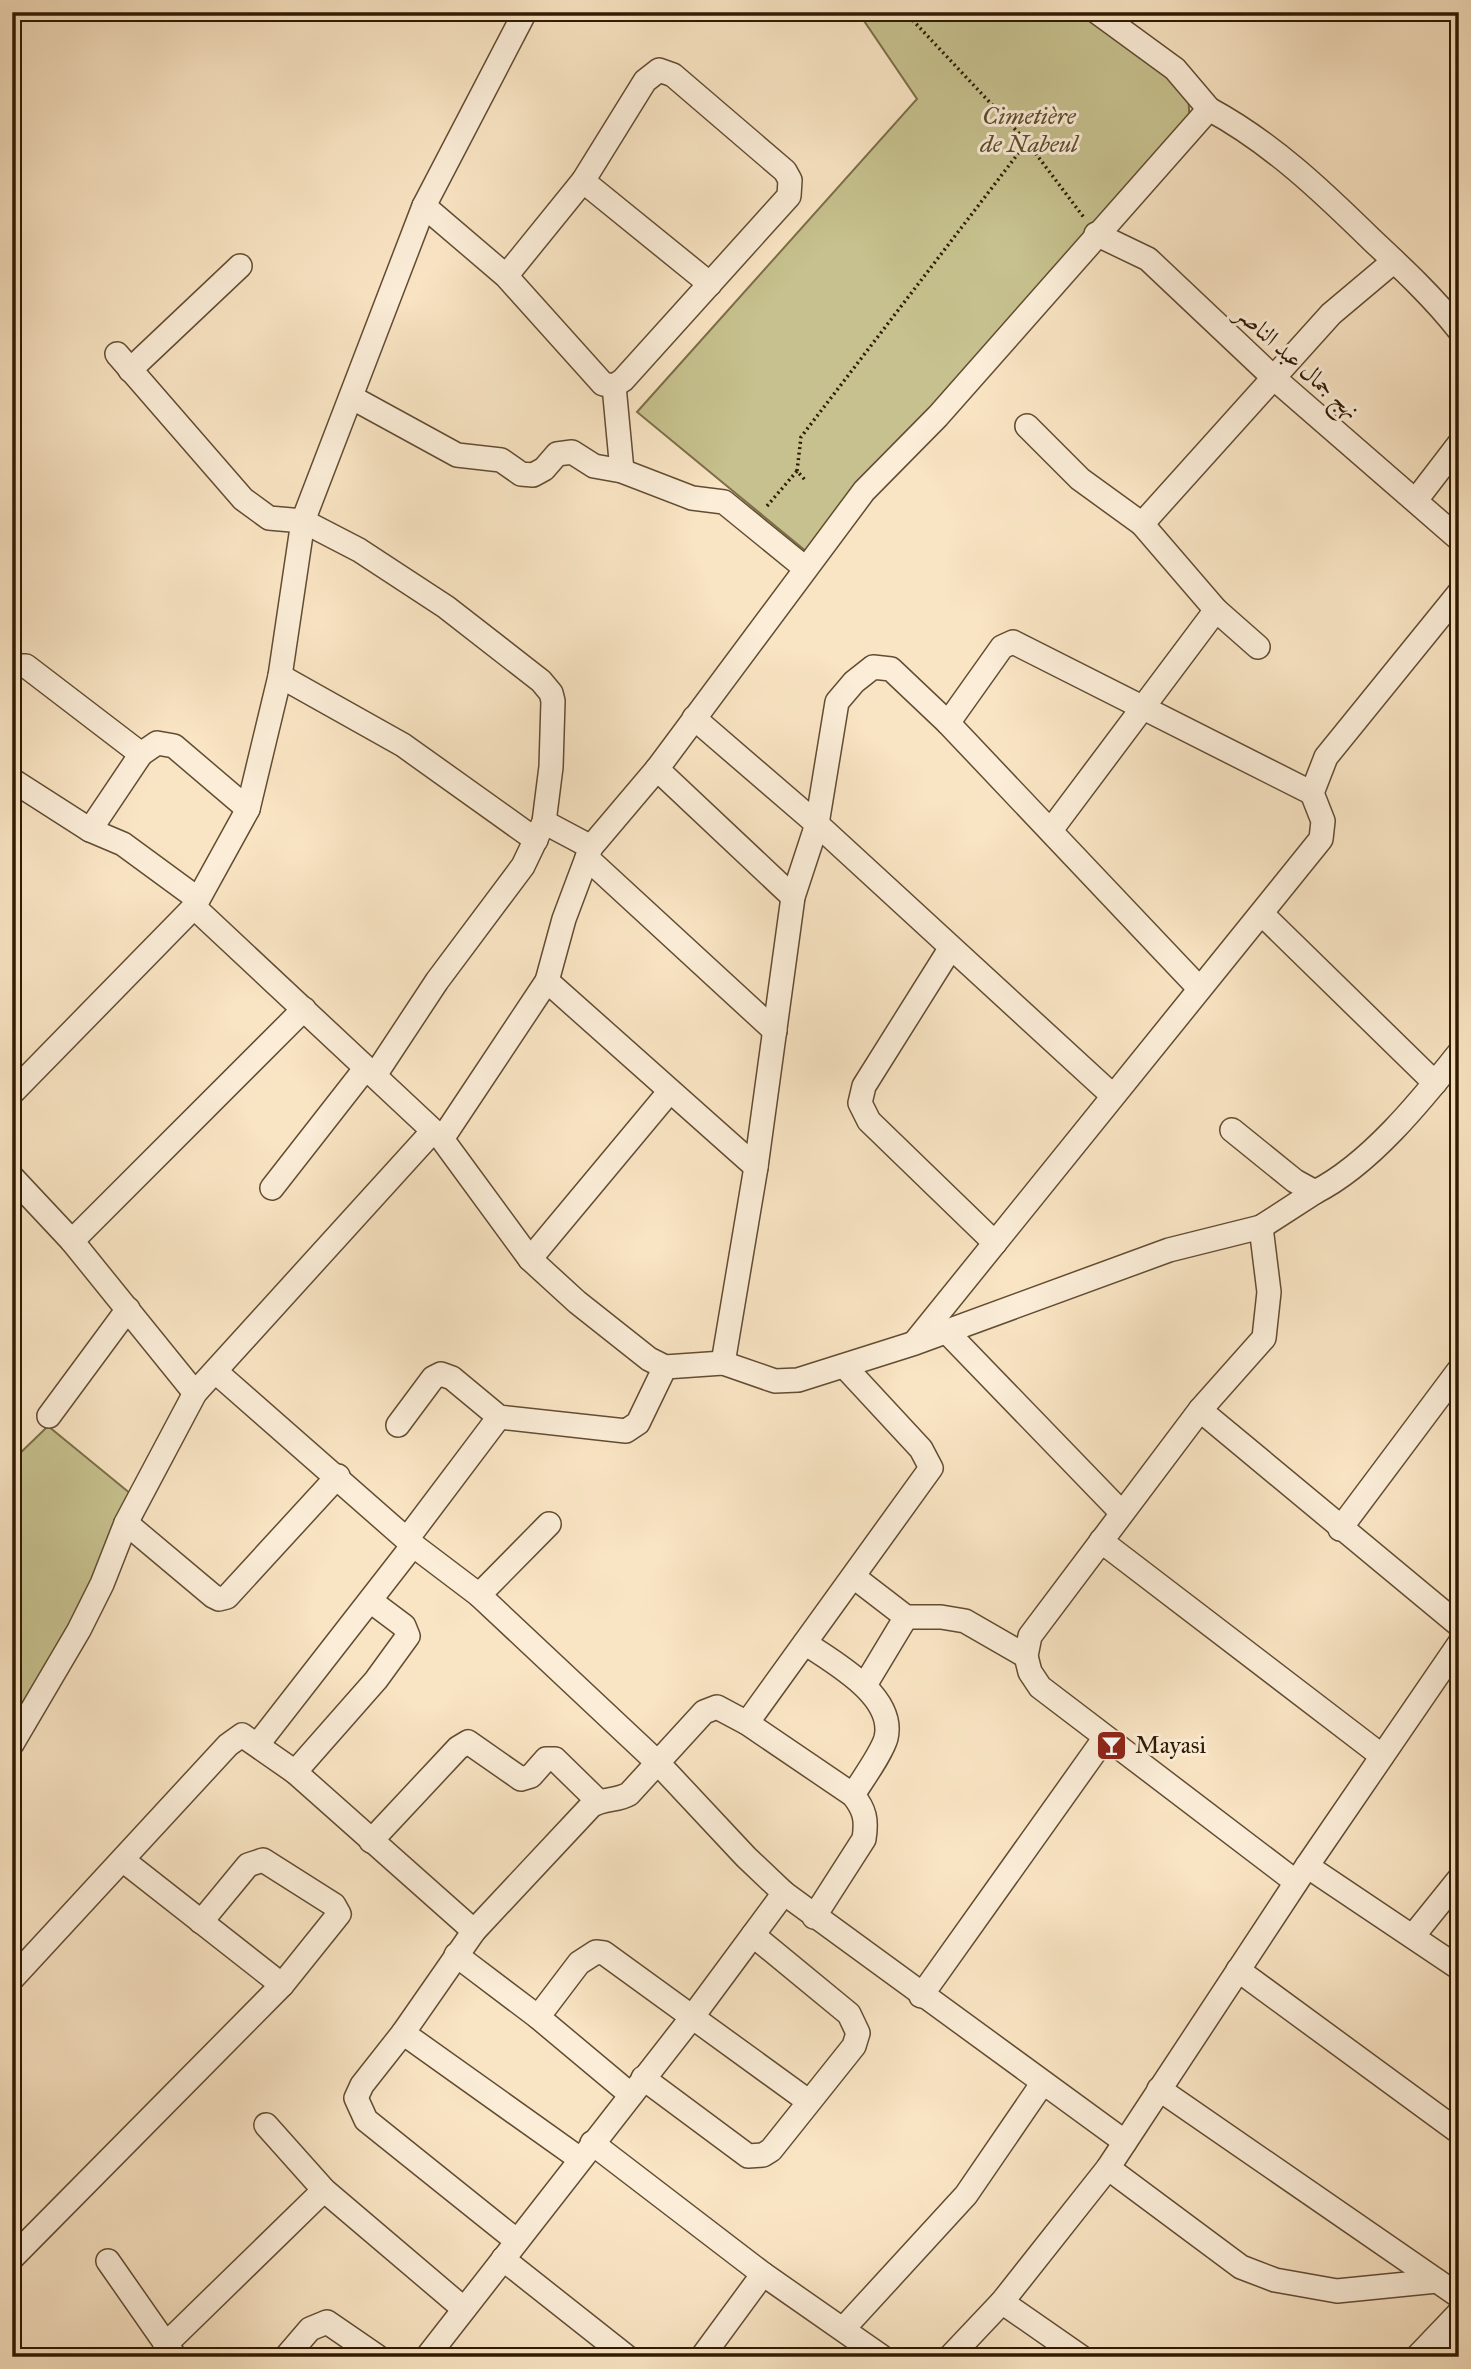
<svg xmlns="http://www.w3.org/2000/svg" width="1471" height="2369" font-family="'IM FELL Great Primer',Amiri,serif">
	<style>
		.green { fill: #c6c18e; stroke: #7b6e48; stroke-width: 2 }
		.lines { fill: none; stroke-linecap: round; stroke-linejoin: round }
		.street-casing { stroke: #624c32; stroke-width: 26 }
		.path { stroke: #301a01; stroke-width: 3.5; stroke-dasharray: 2 3.5; stroke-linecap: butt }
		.street { stroke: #fbedd8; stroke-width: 23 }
		.labels { text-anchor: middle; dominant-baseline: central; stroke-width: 6; stroke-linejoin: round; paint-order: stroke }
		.park-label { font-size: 24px; font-style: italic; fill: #5d4c2b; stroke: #fbedd8 }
		.street-label { font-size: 24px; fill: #301a01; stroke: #fbedd8 }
		.poi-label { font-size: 24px; fill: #301a01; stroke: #fbedd8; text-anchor: start }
	</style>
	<rect width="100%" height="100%" fill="#f9e4c3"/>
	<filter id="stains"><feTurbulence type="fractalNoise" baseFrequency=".00286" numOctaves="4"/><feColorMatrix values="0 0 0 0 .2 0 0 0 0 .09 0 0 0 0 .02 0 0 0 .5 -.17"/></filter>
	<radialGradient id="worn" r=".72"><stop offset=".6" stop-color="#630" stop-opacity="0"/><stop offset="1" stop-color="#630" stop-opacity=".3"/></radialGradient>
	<!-- green -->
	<g class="green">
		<path d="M 858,12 L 1084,12 L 1188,93 L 1190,125 L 807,552 L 637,412 L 917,99 Z"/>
		<path d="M 48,1426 L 131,1494 L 86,1611 L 12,1731 L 12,1461 Z"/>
	</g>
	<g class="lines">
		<defs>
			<g id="street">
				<path d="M 1097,12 L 1175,69 L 1209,109"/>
				<path d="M 583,181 L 710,284"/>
				<path d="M 424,206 L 506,276 L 603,384 L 614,386 L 623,380 L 789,196 L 790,180 L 785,171 L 673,75 L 659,70 L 645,81 L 583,181 L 506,276"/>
				<path d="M 1096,234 L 1148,259 L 1275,379 L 1459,539"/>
				<path d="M 117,354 L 243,499 L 269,518 L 303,521 L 359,550 L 446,607 L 541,681 L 551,693 L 553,701 L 551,767 L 544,822 L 523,866 L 437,981 L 375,1075"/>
				<path d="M 130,370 L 240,266"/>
				<path d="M 614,386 L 622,471"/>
				<path d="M 351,397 L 457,455 L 501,460 L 521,474 L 533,475 L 544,469 L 557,454 L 572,452 L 594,466 L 622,471 L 692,498 L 724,502 L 805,568"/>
				<path d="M 1027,426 L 1080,479 L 1142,524 L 1216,610 L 1258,647"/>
				<path d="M 1416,500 L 1459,444"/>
				<path d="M 1142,524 L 1331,314 L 1394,261"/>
				<path d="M 12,666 L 26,666 L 141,754 L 157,743 L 174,746 L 248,809"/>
				<path d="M 280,676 L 403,745 L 536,840"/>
				<path d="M 694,718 L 817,824 L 1112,1095"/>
				<path d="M 948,723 L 1199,988"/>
				<path d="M 657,769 L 793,897"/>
				<path d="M 12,780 L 90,830 L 123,844 L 198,899"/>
				<path d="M 544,822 L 591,847"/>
				<path d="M 90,830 L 141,754"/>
				<path d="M 1051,830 L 1216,610"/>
				<path d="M 587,858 L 775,1031"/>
				<path d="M 194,907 L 442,1139 L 530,1259 L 577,1302 L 649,1359 L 665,1367 L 723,1363 L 775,1381 L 798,1380 L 915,1343 L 1169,1250 L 1261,1227 L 1315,1192"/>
				<path d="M 1262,914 L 1435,1083"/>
				<path d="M 950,949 L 864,1086 L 860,1103 L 869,1121 L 995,1243"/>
				<path d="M 547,981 L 756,1167"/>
				<path d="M 12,1093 L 194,907 L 248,809 L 280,676 L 303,521 L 424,206 L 525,12"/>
				<path d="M 1232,1130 L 1295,1181 L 1315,1192 C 1369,1165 1421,1101 1459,1053"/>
				<path d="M 442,1139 L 547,981 L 564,919 L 591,847 L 657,769 L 864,491 L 938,416 L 1209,109 C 1272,143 1323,192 1373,241 C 1403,269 1434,298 1459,330"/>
				<path d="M 12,1177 L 72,1241 L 195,1393"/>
				<path d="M 272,1188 L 365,1069"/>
				<path d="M 1261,1227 L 1269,1292 L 1264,1338 L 1200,1410 L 1030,1636 L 1026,1656 L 1030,1672 L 1040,1687 L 1296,1882"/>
				<path d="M 72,1241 L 304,1009"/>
				<path d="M 530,1259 L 670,1091"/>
				<path d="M 946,1331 L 1122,1513"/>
				<path d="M 915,1342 L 1321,839 L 1323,821 L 1312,793 L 1326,757 L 1459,593"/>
				<path d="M 723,1363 L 756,1167 L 793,897 L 817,824 L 837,702 L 854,682 L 873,667 L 891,669 L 948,723 L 1002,647 L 1013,642 L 1312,793"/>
				<path d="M 216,1372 L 413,1545 L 479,1595 L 658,1763 L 746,1857 L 784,1893 L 1125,2142"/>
				<path d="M 1200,1410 L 1459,1625"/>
				<path d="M 49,1416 L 128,1309"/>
				<path d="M 398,1425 L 433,1378 L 441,1374 L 452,1378 L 499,1417 L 626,1431 L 638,1423 L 665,1367"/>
				<path d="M 126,1523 L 213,1596 L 219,1599 L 227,1597 L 338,1476"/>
				<path d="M 1340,1529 L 1459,1370"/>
				<path d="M 407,1539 L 499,1417"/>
				<path d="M 1101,1541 L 1382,1756"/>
				<path d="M 854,1577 L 906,1617 L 941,1617 L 965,1621 L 1026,1656"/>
				<path d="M 479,1595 L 549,1524"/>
				<path d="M 805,1643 C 833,1662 896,1696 886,1738 C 882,1753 862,1780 853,1795"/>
				<path d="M 865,1685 L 906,1617"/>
				<path d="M 747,1723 L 931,1468 L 921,1449 L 845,1367"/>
				<path d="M 12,1744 L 79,1630 L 102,1584 L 126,1523 L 195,1393 L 433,1131"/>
				<path d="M 258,1744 L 413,1545"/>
				<path d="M 295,1772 L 376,1680 L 408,1636 L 404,1626 L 372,1602"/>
				<path d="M 371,1841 L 458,1748 L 468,1742 L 521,1779 L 531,1776 L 546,1759 L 555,1759 L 598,1801"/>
				<path d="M 124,1861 L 282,1985"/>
				<path d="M 1307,1866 L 1459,1968"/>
				<path d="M 1413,1936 L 1459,1879"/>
				<path d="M 456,1955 L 538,2017 L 630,2094"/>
				<path d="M 1238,1970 L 1459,2132"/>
				<path d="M 12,1979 L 228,1745 L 242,1735 L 295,1772 L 474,1931"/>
				<path d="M 921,1996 L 1104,1739"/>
				<path d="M 538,2017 L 579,1963 L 596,1952 L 604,1953 L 808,2101"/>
				<path d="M 403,2033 L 580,2159"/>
				<path d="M 643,2078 L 748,2156 L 763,2155 L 771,2150 L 854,2046 L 858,2033 L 849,2014 L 753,1935"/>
				<path d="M 1159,2089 L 1459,2296"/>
				<path d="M 266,2125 L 324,2190 L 464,2309"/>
				<path d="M 592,2143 L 763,2274 L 882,2357"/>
				<path d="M 1108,2168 L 1241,2267 L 1275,2280 L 1337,2291 L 1437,2281"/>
				<path d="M 517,2241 L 366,2120 L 356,2098 L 362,2085 L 403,2033 L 474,1931 L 591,1806 C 603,1798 617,1801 629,1794 L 704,1712 L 717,1707 L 747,1723 L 853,1795 C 865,1810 867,1820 864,1839 L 814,1917"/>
				<path d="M 12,2258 L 282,1985 L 339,1914 L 334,1905 L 263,1860 L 248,1865 L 201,1922"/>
				<path d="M 503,2259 L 627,2357"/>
				<path d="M 108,2261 L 175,2357"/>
				<path d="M 1002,2302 L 1081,2357"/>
				<path d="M 844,2328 L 966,2195 L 1042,2084"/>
				<path d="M 1433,2342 L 1451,2357"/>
				<path d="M 165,2345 L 324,2190"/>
				<path d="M 286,2357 L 310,2329 L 327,2322 L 378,2357"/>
				<path d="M 427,2357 L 693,2016 L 784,1893"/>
				<path d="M 702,2357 L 763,2274"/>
				<path d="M 950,2357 L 1002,2302 L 1108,2168 L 1307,1866 L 1459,1644"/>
				<path d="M 1417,2357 L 1459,2313"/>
			</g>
		</defs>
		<!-- street casing -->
		<use href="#street" class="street-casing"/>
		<!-- path -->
		<g class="path">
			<path d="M 905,12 L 1027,142 L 1085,219"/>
			<path d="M 797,471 L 801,437 L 1027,142"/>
			<path d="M 767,506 L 797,471 L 806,481"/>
		</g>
		<!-- street -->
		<use href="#street" class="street"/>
	</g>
	<!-- icons -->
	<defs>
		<symbol id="bar-square" viewBox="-11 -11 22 22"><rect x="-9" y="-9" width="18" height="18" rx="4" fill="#8f2418" stroke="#fbedd8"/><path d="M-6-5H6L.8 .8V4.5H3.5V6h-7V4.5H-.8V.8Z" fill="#fff"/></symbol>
	</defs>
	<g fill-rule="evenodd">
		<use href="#bar-square" x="1094" y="1728" width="35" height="35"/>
	</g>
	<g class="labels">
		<!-- park labels -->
		<g class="park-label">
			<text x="1029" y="116">Cimetière<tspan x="1029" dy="28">de Nabeul</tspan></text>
		</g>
		<!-- street labels -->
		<g class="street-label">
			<text transform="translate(1298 362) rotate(42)">نهج جمال عبد الناصر</text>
		</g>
		<!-- poi labels -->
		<g class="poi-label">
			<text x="1135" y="1745">Mayasi</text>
		</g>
	</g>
	<!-- margin -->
	<rect width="1471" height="2369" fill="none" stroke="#f9e4c3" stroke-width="42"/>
	<rect x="14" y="14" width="1443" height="2341" fill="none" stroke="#301a01" stroke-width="3.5"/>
	<rect x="21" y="21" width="1429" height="2327" fill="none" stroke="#301a01" stroke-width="2"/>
	<rect width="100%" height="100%" filter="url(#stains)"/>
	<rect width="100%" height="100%" fill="url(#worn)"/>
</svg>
